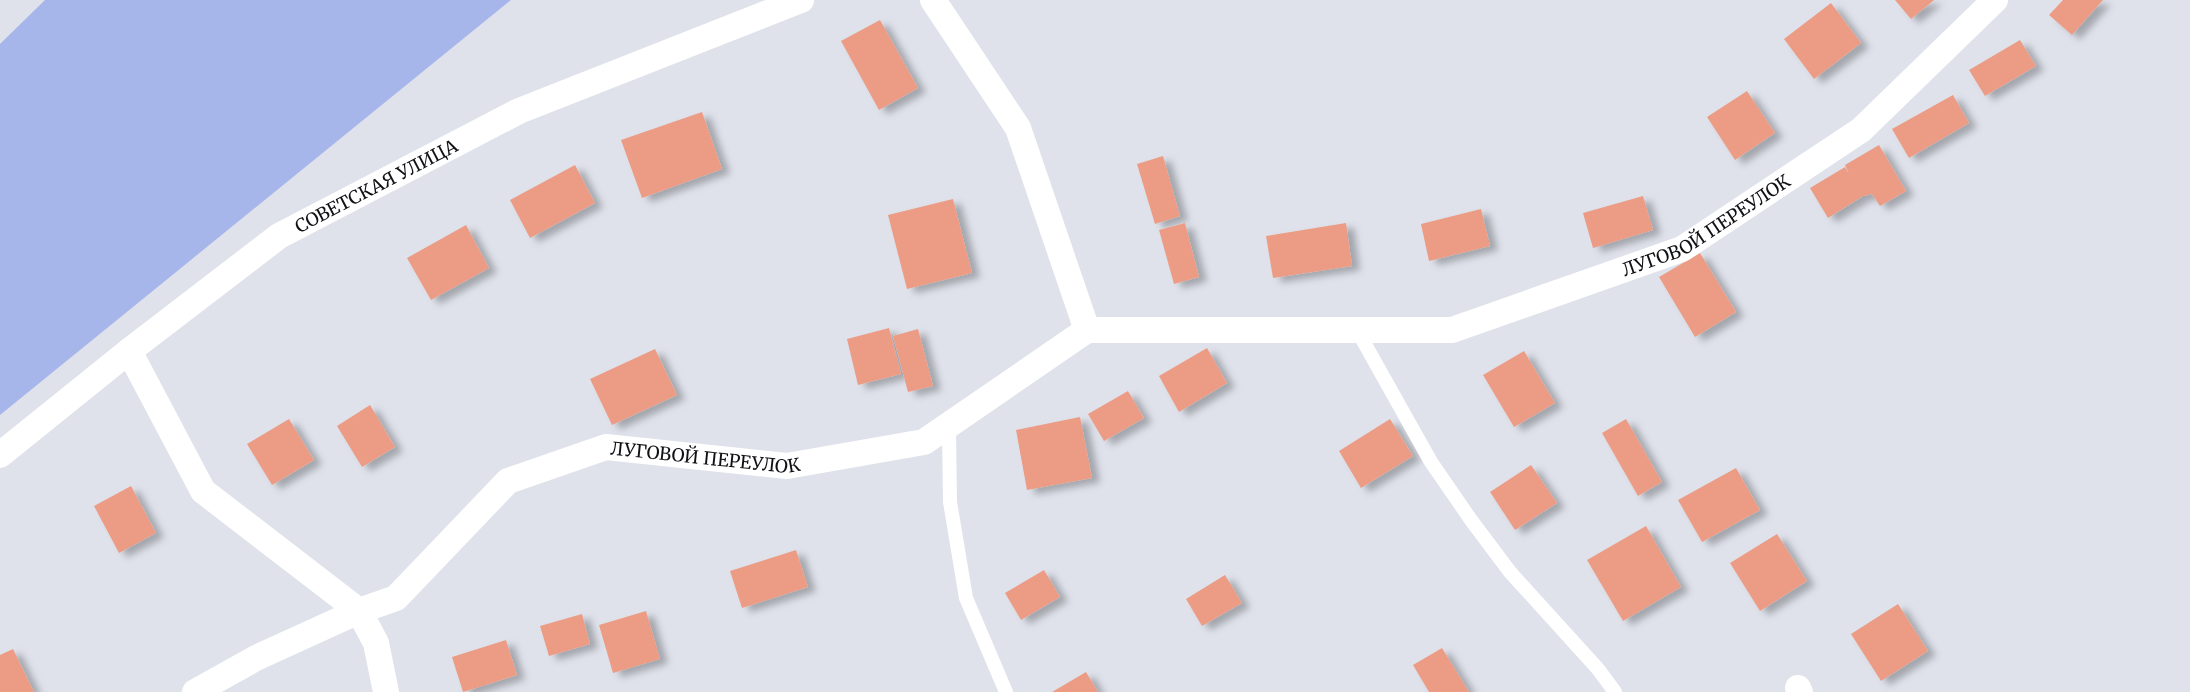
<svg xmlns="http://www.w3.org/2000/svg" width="2190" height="692" font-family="Merriweather,serif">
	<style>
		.green { fill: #a6b6ea }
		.building { fill: #ec9c85; filter: url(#shadow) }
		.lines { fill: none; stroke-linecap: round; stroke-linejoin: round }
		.service { stroke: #fff; stroke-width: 14 }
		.minor { stroke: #fff; stroke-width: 26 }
		.labels { text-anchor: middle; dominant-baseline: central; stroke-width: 6; stroke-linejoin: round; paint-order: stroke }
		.street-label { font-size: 18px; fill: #101114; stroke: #dfe2eb }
	</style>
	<defs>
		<filter id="shadow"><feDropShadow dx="8" dy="4.5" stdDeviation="3.5" flood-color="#0004"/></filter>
	</defs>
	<rect width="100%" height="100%" fill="#dfe2eb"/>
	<!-- green -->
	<path class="green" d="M 45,0 L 511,0 L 0,415 L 0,44 Z"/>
	<!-- building -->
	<g class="building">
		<path d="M 1895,0 L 1934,0 L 1911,19 Z"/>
		<path d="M 2063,0 L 2103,0 L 2072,35 L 2049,15 Z"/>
		<path d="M 1831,3 L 1861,43 L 1814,79 L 1784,39 Z"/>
		<path d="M 880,20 L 918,88 L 879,110 L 841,41 Z"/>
		<path d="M 2020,40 L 2036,66 L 1985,96 L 1969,70 Z"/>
		<path d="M 1747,91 L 1775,133 L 1735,160 L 1707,117 Z"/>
		<path d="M 1953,95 L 1969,123 L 1909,158 L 1892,129 Z"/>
		<path d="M 702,112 L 722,169 L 642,198 L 621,140 Z"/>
		<path d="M 1879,145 L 1906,191 L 1880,206 L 1872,194 L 1863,196 L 1828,218 L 1810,188 L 1845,167 L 1849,174 L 1845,165 Z"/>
		<path d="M 1163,156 L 1180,216 L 1155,224 L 1137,164 Z"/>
		<path d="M 575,165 L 595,203 L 530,238 L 510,200 Z"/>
		<path d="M 1643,196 L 1653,230 L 1593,248 L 1583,213 Z"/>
		<path d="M 953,199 L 972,273 L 907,289 L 888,215 Z"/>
		<path d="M 1481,209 L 1490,246 L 1429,261 L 1421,224 Z"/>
		<path d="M 1185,223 L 1199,277 L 1174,284 L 1159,230 Z"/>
		<path d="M 1346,223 L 1352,266 L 1273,278 L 1266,236 Z"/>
		<path d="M 466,225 L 489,268 L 431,300 L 407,258 Z"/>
		<path d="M 1700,253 L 1736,312 L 1695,337 L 1659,277 Z"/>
		<path d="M 889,328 L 901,374 L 858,385 L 847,339 Z"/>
		<path d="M 918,329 L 933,386 L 908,392 L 893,336 Z"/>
		<path d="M 1207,348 L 1227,383 L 1179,412 L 1159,376 Z"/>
		<path d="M 655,349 L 677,395 L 612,425 L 590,379 Z"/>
		<path d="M 1524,351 L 1555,403 L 1514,427 L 1483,375 Z"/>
		<path d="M 1128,391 L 1144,418 L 1104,441 L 1088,414 Z"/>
		<path d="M 370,405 L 395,447 L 362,467 L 337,426 Z"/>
		<path d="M 1080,417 L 1092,478 L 1027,490 L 1016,430 Z"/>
		<path d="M 289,419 L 314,460 L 272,485 L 247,444 Z"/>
		<path d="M 1390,419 L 1413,456 L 1361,488 L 1339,451 Z"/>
		<path d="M 1626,419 L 1662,482 L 1638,496 L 1602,433 Z"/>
		<path d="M 1531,465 L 1557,503 L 1515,530 L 1490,492 Z"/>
		<path d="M 1736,468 L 1760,510 L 1702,542 L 1678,500 Z"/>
		<path d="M 131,486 L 156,533 L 119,553 L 94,506 Z"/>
		<path d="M 1646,526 L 1681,587 L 1623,621 L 1587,560 Z"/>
		<path d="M 1777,534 L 1807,581 L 1760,611 L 1730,563 Z"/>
		<path d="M 796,550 L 808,587 L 742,608 L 730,571 Z"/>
		<path d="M 1044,570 L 1060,597 L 1021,620 L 1005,593 Z"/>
		<path d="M 1225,575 L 1242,603 L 1202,626 L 1186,599 Z"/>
		<path d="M 1898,604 L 1928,651 L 1881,681 L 1851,634 Z"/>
		<path d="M 646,611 L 660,659 L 613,673 L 599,625 Z"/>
		<path d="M 582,614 L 590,644 L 549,656 L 540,626 Z"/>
		<path d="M 506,640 L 517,675 L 463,692 L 452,657 Z"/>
		<path d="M 1442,648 L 1469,692 L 1429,692 L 1413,665 Z"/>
		<path d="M 13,649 L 34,692 L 0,692 L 0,655 Z"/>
		<path d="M 1086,672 L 1098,692 L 1052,692 Z"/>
	</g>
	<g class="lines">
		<!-- service -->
		<g class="service">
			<path d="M 1357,330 L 1431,462 L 1471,520 L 1510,572 L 1598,669 L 1615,692"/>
			<path d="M 949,427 L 950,502 L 966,598 L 1006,692"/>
		</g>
		<!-- minor -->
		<g class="minor">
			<path id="s1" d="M 933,0 L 1018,128 L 1087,330 L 1452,330 L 1682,249 L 1861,130 L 1995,0"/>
			<path d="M 129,351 L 203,491 L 359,611 L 376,643 L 386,692"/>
			<path id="s2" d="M 0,455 L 129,351 L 279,236 L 519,111 L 801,0"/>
			<path d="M 1798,688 L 1800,692"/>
			<path id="s3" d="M 195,692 L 256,658 L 359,611 L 396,598 L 508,481 L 606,447 L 787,466 L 924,442 L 1087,330"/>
		</g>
	</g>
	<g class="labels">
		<!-- street labels -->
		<g class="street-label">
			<text stroke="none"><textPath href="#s2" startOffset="464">СОВЕТСКАЯ УЛИЦА</textPath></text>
			<text stroke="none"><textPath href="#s1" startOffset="1008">ЛУГОВОЙ ПЕРЕУЛОК</textPath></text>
			<text stroke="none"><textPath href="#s3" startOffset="588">ЛУГОВОЙ ПЕРЕУЛОК</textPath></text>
		</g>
	</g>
</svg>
